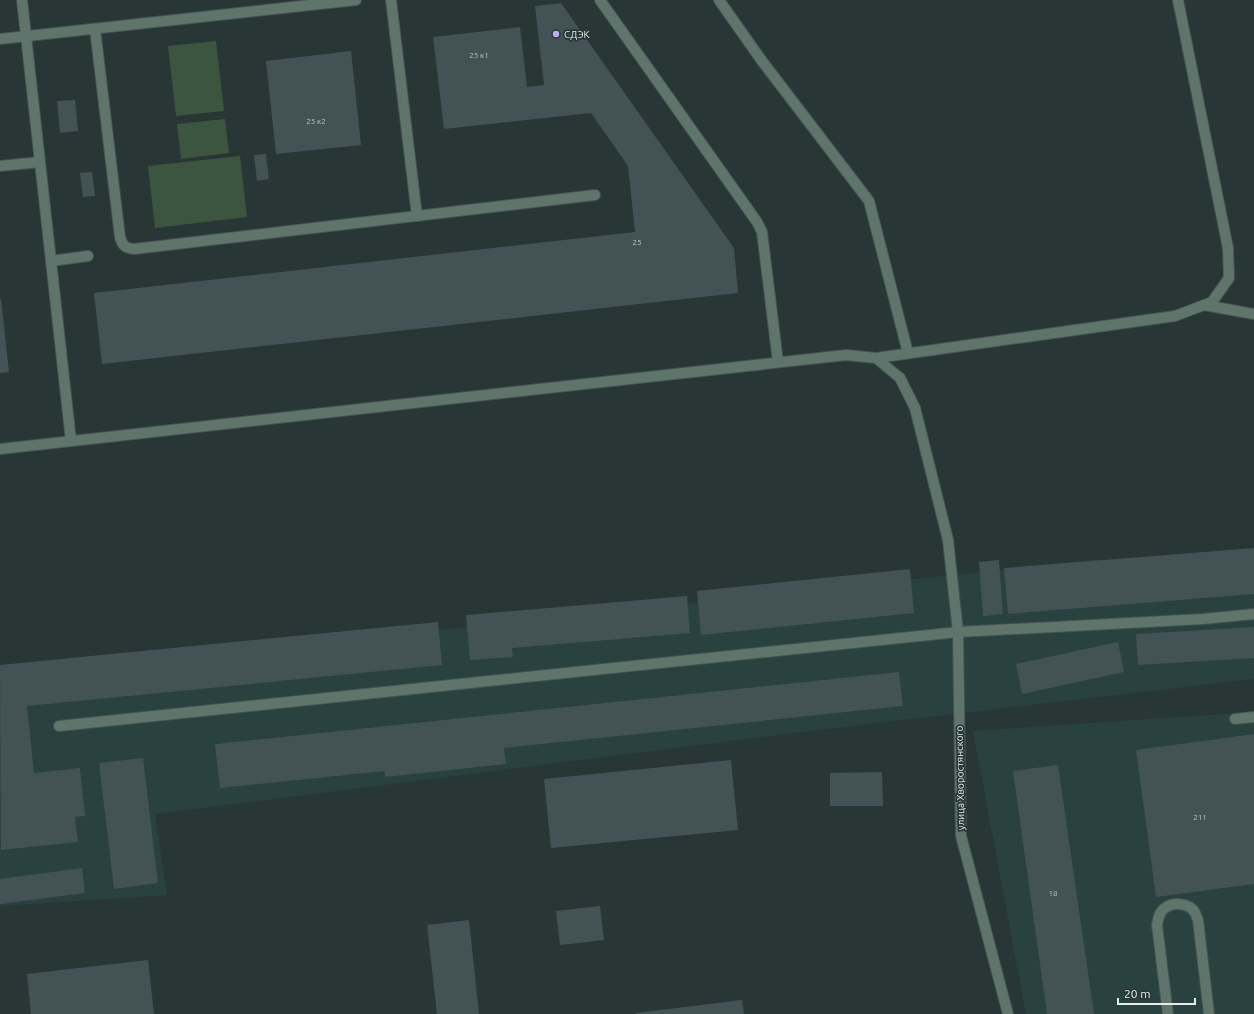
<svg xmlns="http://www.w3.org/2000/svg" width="1254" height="1014" font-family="Ubuntu,sans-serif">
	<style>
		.built { fill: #294240 }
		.green { fill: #3b553e }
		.building { fill: #425255 }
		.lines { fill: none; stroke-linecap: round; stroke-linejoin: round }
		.service-casing { stroke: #465453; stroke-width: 12 }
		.minor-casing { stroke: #465453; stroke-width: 12 }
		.service { stroke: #5f756c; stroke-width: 10 }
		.minor { stroke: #5f756c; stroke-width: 10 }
		.poi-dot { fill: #c0a8f3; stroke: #283736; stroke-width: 1.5 }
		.labels { text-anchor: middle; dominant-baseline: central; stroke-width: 3.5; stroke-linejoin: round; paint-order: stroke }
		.number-label { font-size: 8px; fill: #bbc6c6 }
		.poi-label { font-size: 10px; fill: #e3eceb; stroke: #283736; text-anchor: start }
		.street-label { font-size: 10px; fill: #e3eceb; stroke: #283736 }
	</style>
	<rect width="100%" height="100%" fill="#283736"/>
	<!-- built -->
	<g class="built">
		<path d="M 1254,554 L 1254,679 L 826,729 L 155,814 L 167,895 L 0,906 L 0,677 L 1093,560 Z"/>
		<path d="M 1254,712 L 1254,1014 L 1026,1014 L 973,731 Z"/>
	</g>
	<!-- green -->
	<g class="green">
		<path d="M 216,41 L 224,111 L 176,116 L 168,46 Z"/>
		<path d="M 225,119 L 229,153 L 181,159 L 177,124 Z"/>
		<path d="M 240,156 L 247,217 L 155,228 L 148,166 Z"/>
	</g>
	<!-- building -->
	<g class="building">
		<path d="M 561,3 L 734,248 L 738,293 L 102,364 L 94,293 L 635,232 L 628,166 L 591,113 L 444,129 L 433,37 L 520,27 L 527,87 L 544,85 L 535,6 Z"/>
		<path d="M 351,51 L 361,145 L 276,154 L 266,61 Z"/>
		<path d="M 75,100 L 78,131 L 60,133 L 57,101 Z"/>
		<path d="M 266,154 L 269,179 L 257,181 L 254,155 Z"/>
		<path d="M 92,172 L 95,196 L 83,197 L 80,173 Z"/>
		<path d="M 0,299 L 1,299 L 9,372 L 0,373 Z"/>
		<path d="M 1254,548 L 1254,594 L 1008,614 L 1004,568 Z"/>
		<path d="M 999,560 L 1003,614 L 983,616 L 979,562 Z"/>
		<path d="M 910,569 L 914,613 L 701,635 L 697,591 Z"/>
		<path d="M 687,596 L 690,633 L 512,648 L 513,657 L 470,660 L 466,615 Z"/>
		<path d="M 438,622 L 442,665 L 27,706 L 34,773 L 80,768 L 85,816 L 75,817 L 78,842 L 1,850 L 0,665 Z"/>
		<path d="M 1254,627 L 1254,658 L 1138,665 L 1136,634 Z"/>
		<path d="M 1118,642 L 1124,672 L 1022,694 L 1016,664 Z"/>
		<path d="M 899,672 L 903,706 L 504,748 L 506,764 L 385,777 L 385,771 L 220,788 L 215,744 Z"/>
		<path d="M 1254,734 L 1254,884 L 1156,897 L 1136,750 Z"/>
		<path d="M 143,758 L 158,883 L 114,889 L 99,763 Z"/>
		<path d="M 731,760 L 738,830 L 551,848 L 544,779 Z"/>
		<path d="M 1058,765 L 1094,1014 L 1047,1014 L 1013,771 Z"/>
		<path d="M 882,772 L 883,806 L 830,806 L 830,773 Z"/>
		<path d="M 82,868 L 85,893 L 0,904 L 0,879 Z"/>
		<path d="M 600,906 L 604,940 L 560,945 L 556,911 Z"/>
		<path d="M 469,920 L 479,1014 L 437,1014 L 427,925 Z"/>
		<path d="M 148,960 L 154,1014 L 31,1014 L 27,974 Z"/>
		<path d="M 742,1000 L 744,1014 L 636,1014 L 636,1013 Z"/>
	</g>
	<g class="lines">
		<defs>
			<g id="service">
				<path d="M 22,0 L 71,441"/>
				<path d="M 391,0 L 417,216"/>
				<path d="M 600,0 L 757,222 L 762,232 L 778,362"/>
				<path d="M 719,0 L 762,61 L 869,201 L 908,353"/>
				<path d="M 95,29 L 120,237 C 122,245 125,248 134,249 L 595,195"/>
				<path d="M 0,39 L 356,0"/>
				<path d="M 0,166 L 40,162"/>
				<path d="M 51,261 L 88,256"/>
				<path d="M 876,358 L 1175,316 L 1212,302 L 1229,278 L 1228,248 L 1178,0"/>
				<path d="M 0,449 L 846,355 L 876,358 L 900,378"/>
				<path d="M 1235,719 L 1254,717"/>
				<path d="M 59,726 L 958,632 L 1203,619 L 1254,614"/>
				<path d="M 1168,1014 L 1157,925 C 1158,919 1159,912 1165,908 C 1173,902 1188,903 1194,911 C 1196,914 1197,918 1198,920 L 1209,1014"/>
			</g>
			<g id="minor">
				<path d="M 1204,305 L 1254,314"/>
				<path d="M 900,378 L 915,408 L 948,540 L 958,632 L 961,836 L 1008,1014"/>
			</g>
		</defs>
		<!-- service casing -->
		<use href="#service" class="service-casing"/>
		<!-- minor casing -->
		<use href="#minor" class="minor-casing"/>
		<!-- service -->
		<use href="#service" class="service"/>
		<!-- minor -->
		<use href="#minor" class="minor"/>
	</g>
	<!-- markers -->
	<circle class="poi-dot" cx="556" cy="34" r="4"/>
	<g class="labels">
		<!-- number labels -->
		<g class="number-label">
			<text x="479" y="55">25 к1</text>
			<text x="316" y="121">25 к2</text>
			<text x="637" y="242">25</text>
			<text x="1200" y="817">211</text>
			<text x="1053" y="893">18</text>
		</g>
		<!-- poi labels -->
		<g class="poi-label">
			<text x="564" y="34">СДЭК</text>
		</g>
		<!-- street labels -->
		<g class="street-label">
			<text transform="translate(960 778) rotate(-91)">улица Хворостянского</text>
		</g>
	</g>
	<!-- scale -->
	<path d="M1118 998v6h77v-6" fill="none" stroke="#e3eceb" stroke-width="2"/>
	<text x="1124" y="998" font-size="12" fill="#e3eceb" stroke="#283736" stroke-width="3" paint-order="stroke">20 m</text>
</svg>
